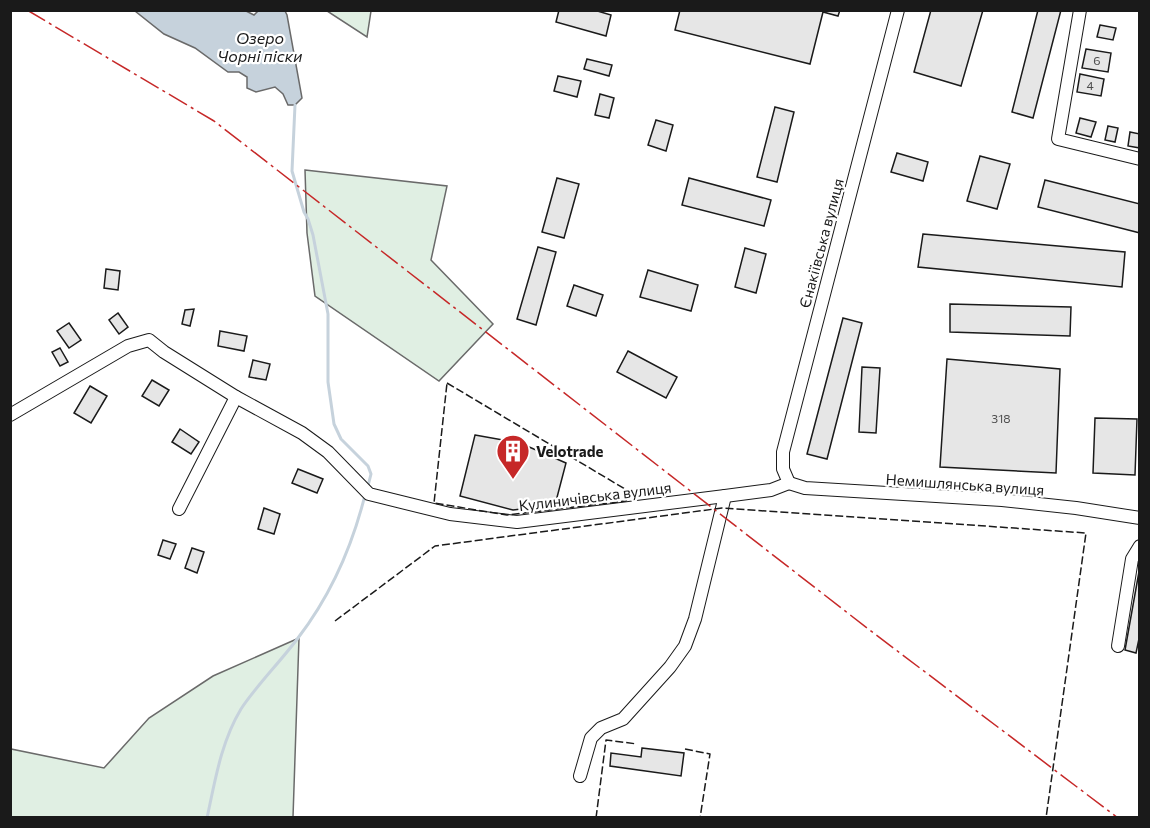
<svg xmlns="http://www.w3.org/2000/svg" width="1150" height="828" font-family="Commissioner,sans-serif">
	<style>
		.green { fill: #e0efe3; stroke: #6a6a6a; stroke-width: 1.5 }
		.water { fill: #c6d2dc; stroke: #6a6a6a; stroke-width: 1.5 }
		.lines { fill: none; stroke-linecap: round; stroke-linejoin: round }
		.stream { stroke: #c6d2dc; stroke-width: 3 }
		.building { fill: #e6e6e6; stroke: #1a1a1a; stroke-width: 1.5 }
		.minor-casing { stroke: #1a1a1a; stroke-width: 14 }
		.minor { stroke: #fff; stroke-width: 12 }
		.fence { stroke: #1a1a1a; stroke-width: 1.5; stroke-dasharray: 8 3; stroke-linecap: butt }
		.power { stroke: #c62828; stroke-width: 1.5; stroke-dasharray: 21 4.5 3 4.5; stroke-linecap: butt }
		.labels { text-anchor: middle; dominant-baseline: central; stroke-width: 4.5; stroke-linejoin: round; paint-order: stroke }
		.number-label { font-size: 12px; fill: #4d4d4d }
		.street-label { font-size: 15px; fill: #1a1a1a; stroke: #fff }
		.poi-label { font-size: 15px; font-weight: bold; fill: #1a1a1a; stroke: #fff; text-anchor: start }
		.water-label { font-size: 16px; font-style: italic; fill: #1a1a1a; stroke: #fff }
	</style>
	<rect width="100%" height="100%" fill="#fff"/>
	<!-- green -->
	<g class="green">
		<path d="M 327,11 L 371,11 L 367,37 Z"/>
		<path d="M 305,170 L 447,186 L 431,260 L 493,324 L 439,381 L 315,296 L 307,233 Z"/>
		<path d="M 299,638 L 293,817 L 11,817 L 11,749 L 104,768 L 149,718 L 213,676 Z"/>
	</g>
	<!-- water -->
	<path class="water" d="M 246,11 L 254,15 L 258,11 L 285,11 L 287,15 L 302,98 L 295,105 L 288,105 L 283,94 L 275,87 L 256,92 L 247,88 L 247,77 L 239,72 L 228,72 L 195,48 L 164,34 L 135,11 Z"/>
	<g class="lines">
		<!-- stream -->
		<g class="stream">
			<path d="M 295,105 L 292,171 L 304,212 L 308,219 L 313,235 L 328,314 L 328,382 L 334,424 L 341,439 L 368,466 L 371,474 L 368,486"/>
			<path d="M 207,818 C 215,781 221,742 241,709 C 256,686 281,661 298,638 C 331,595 352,547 365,495"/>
		</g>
	</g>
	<!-- building -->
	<g class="building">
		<path d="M 559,10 L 594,10 L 611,15 L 606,36 L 556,22 Z"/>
		<path d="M 680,10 L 840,10 L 838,16 L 823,12 L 810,64 L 675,30 Z"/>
		<path d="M 931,10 L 983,10 L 961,86 L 914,72 Z"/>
		<path d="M 1038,10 L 1061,10 L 1033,118 L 1012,112 Z"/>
		<path d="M 1100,25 L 1116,28 L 1113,40 L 1097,37 Z"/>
		<path d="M 1086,49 L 1111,53 L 1108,72 L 1082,68 Z"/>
		<path d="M 587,59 L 612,65 L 609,76 L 584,69 Z"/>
		<path d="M 1080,74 L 1104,79 L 1101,96 L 1077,92 Z"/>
		<path d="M 558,76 L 581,81 L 577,97 L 554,91 Z"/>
		<path d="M 600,94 L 614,98 L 609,118 L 595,115 Z"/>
		<path d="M 775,107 L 794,112 L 777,182 L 757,177 Z"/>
		<path d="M 1080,118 L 1096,122 L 1091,137 L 1076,133 Z"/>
		<path d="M 656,120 L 673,125 L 666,151 L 648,145 Z"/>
		<path d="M 1108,126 L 1118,128 L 1115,142 L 1105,140 Z"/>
		<path d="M 1130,132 L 1140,134 L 1140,148 L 1128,146 Z"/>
		<path d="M 897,153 L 928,162 L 923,181 L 891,172 Z"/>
		<path d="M 980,156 L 1010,164 L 997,209 L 967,201 Z"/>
		<path d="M 557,178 L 579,184 L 564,238 L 542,232 Z"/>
		<path d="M 689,178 L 771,200 L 764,226 L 682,205 Z"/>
		<path d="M 1045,180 L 1140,204 L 1140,233 L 1038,207 Z"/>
		<path d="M 923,234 L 1125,252 L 1122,287 L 918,267 Z"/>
		<path d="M 538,247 L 556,252 L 536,325 L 517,319 Z"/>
		<path d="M 745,248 L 766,254 L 756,293 L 735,287 Z"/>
		<path d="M 106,269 L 120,271 L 118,290 L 104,288 Z"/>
		<path d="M 648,270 L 698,285 L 691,311 L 640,297 Z"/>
		<path d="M 574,285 L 603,295 L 596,316 L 567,306 Z"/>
		<path d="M 950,304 L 1071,307 L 1070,336 L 950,332 Z"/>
		<path d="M 194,309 L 190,326 L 182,324 L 185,310 Z"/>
		<path d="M 118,313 L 128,327 L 119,334 L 109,320 Z"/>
		<path d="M 843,318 L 862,323 L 827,459 L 807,454 Z"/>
		<path d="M 69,323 L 81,340 L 69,348 L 57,331 Z"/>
		<path d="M 220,331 L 247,336 L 244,351 L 218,346 Z"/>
		<path d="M 60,348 L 68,362 L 60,366 L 52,352 Z"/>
		<path d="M 628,351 L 677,377 L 666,398 L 617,372 Z"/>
		<path d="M 947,359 L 1060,369 L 1056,473 L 940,467 Z"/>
		<path d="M 253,360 L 270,364 L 266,380 L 249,377 Z"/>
		<path d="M 862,367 L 880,368 L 876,433 L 859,432 Z"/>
		<path d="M 152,380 L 169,390 L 159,406 L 142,396 Z"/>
		<path d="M 90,386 L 107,396 L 91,423 L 74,413 Z"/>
		<path d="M 1095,418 L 1137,419 L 1135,475 L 1093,473 Z"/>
		<path d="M 180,429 L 199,442 L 191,454 L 172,442 Z"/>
		<path d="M 475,435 L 520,443 L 566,463 L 555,505 L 513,510 L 460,496 Z"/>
		<path d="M 298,469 L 323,479 L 317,493 L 292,483 Z"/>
		<path d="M 264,508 L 280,514 L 274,534 L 258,529 Z"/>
		<path d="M 163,540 L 176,544 L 170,559 L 158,555 Z"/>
		<path d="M 192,548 L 204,552 L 197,573 L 185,568 Z"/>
		<path d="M 1140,566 L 1140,634 L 1136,653 L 1125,650 Z"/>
		<path d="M 642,748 L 684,753 L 681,776 L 610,766 L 611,753 L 641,757 Z"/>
	</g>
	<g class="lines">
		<defs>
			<g id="minor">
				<path d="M 1080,10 L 1058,139 L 1140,159"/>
				<path d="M 10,415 L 128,346 L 149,340 L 164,352 L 236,397 L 302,433 L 328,452 L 369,494 L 450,514 L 517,522 L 725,496 L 771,490 L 789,483"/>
				<path d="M 789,483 L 783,469 L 783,452 L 898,10"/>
				<path d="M 789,483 L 805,488 L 1002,500 L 1076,508 L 1140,518"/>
				<path d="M 179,509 L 236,397"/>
				<path d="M 1118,646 L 1132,559 L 1140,546"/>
				<path d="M 580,776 L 591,738 L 601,728 L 623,719 L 670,667 L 685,646 L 695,619 L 725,496"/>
			</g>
		</defs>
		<!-- minor casing -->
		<use href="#minor" class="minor-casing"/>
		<!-- minor -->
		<use href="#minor" class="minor"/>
		<!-- fence -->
		<g class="fence">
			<path d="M 447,383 L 630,492 L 626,501 L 507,515 L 434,503 Z"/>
			<path d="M 335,621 L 435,546 L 722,508 L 1086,533 L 1046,818"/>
			<path d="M 685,749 L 710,754 L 700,818"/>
			<path d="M 596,818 L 606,740 L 637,744"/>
		</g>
		<!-- power -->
		<path class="power" d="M 27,10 L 214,121 L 867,628 L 1118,818"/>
	</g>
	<!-- icons -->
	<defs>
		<symbol id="building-pin" viewBox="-11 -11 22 30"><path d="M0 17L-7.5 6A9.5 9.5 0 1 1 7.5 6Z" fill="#c62828" stroke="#fff"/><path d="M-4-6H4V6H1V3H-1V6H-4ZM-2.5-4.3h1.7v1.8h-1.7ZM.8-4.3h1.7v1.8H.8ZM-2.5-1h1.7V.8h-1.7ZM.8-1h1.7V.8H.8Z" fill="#fff"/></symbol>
	</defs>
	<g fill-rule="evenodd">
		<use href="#building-pin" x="494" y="432" width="38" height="52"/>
	</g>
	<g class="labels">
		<!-- number labels -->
		<g class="number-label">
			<text x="1097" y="60">6</text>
			<text x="1090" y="85">4</text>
			<text x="1001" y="418">318</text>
		</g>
		<!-- street labels -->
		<g class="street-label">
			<text transform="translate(821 243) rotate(-75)">Єнакіївська вулиця</text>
			<text transform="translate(965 484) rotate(4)">Немишлянська вулиця</text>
			<text transform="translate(595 496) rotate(-7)">Кулиничівська вулиця</text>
		</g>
		<!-- poi labels -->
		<g class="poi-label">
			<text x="536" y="451">Velotrade</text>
		</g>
		<!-- water labels -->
		<g class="water-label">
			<text x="260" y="37">Озеро<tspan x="260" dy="18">Чорні піски</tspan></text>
		</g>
	</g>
	<!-- border -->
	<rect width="1150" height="828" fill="none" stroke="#1a1a1a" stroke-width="24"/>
</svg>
